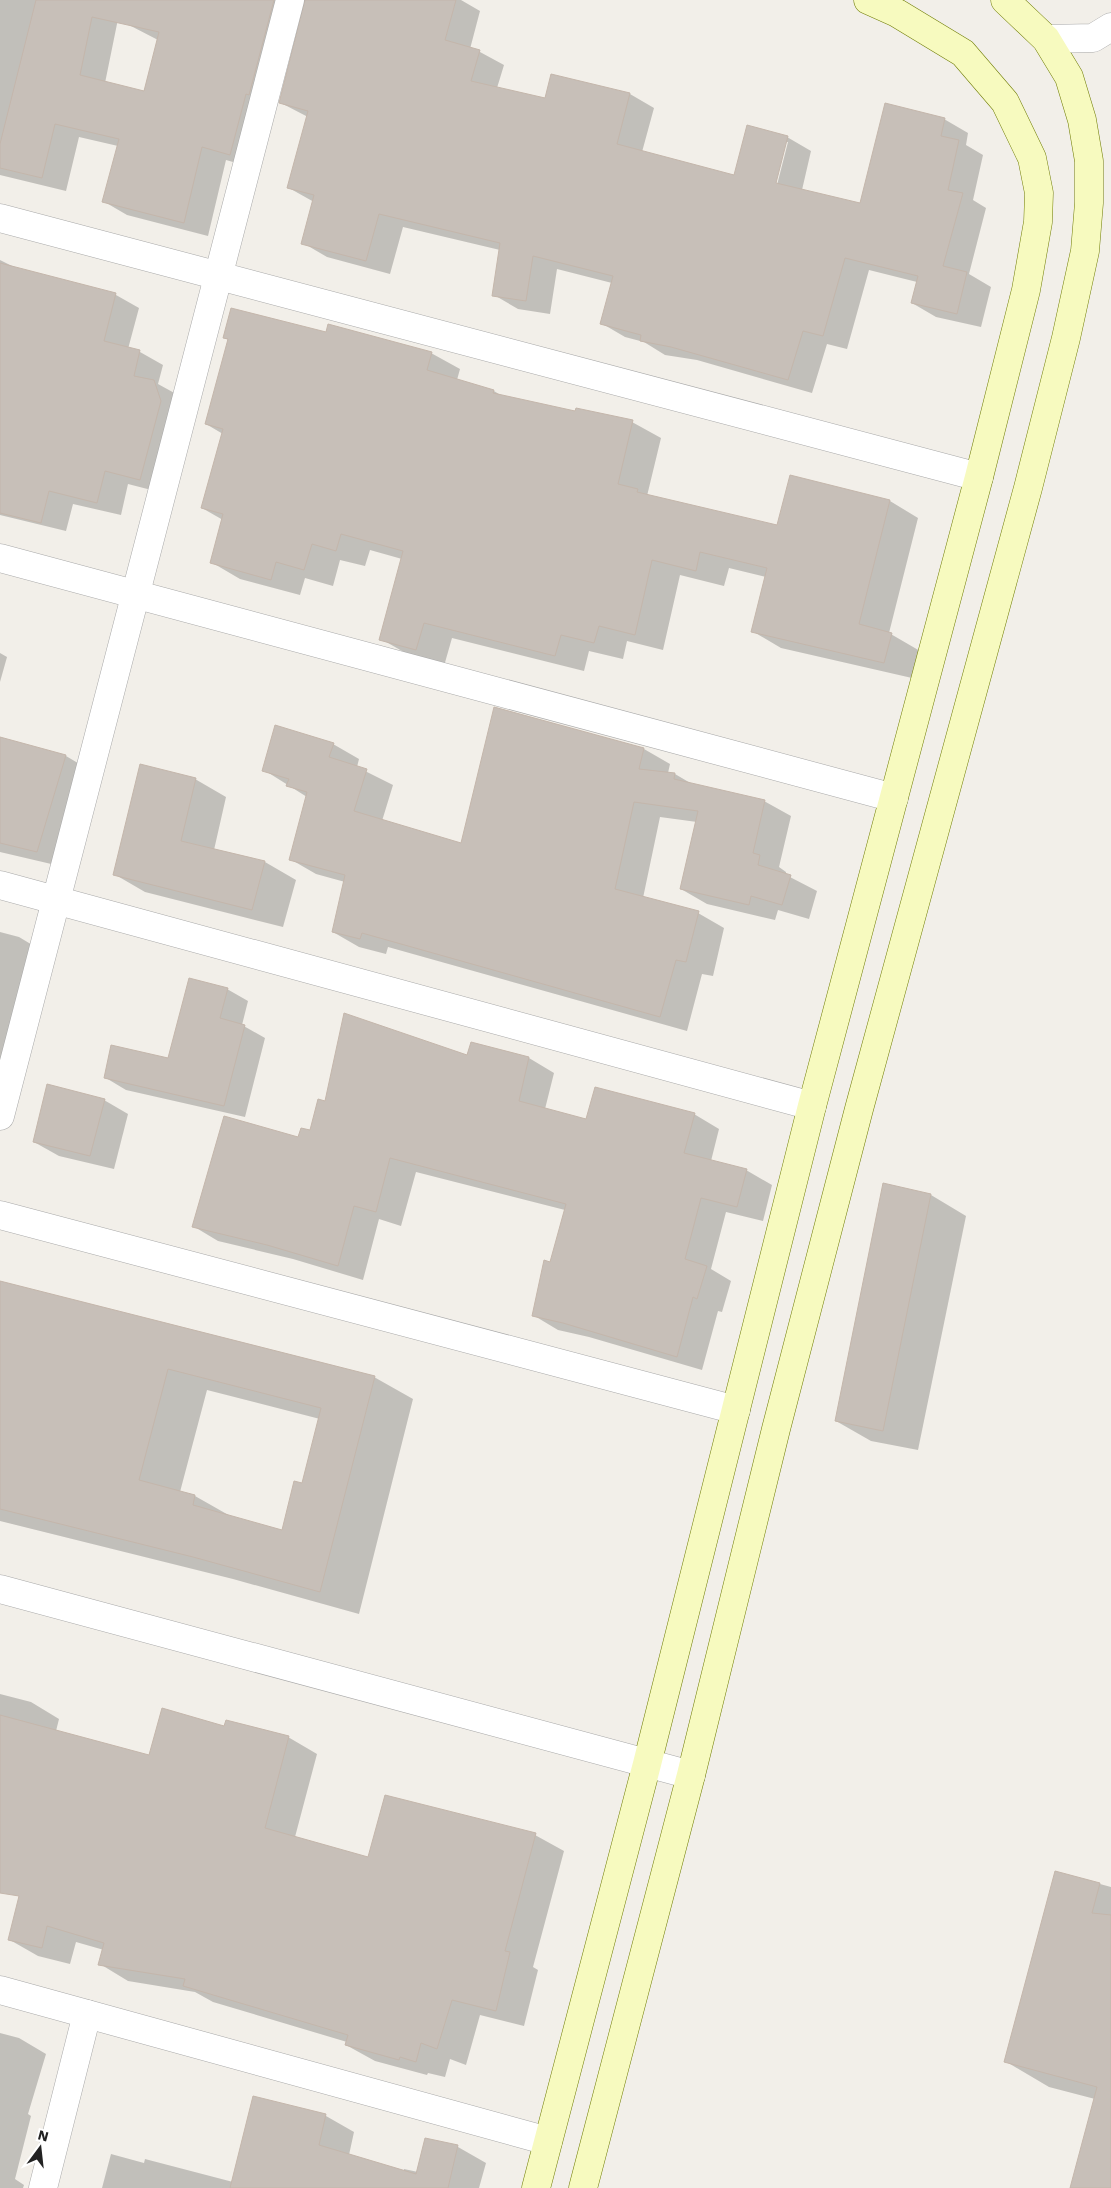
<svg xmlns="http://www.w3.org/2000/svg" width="1111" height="2188" font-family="'Work Sans',sans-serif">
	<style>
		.shadow { fill: #0003; fill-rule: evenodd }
		.building { fill: #c7bfb8; stroke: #c4b6ab; fill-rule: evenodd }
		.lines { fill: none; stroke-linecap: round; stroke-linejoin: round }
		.minor-casing { stroke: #a9a9a9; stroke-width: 29 }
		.tertiary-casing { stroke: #a9a9a9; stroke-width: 29 }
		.secondary-casing { stroke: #707d05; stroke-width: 29 }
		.minor { stroke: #fff; stroke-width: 28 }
		.tertiary { stroke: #fff; stroke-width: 28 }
		.secondary { stroke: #f7fabf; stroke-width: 28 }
	</style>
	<rect width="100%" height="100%" fill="#f2efe9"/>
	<!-- shadow -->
	<g class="shadow">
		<path d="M 0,0 L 76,0 L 118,19 L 105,83 L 144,92 L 158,40 L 129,25 L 135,0 L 461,0 L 480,11 L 470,49 L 480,52 L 504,65 L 497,88 L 546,99 L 552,75 L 630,94 L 654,108 L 642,152 L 735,177 L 787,137 L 811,151 L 802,190 L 861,205 L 944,119 L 968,133 L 966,145 L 983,155 L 973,200 L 986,208 L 969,274 L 991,287 L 981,327 L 936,317 L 912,303 L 917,282 L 869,270 L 847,349 L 827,344 L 812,393 L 697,360 L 665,355 L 644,342 L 625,337 L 601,323 L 612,283 L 557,269 L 550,314 L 518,309 L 494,295 L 500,250 L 403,227 L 390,274 L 327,257 L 303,243 L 314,202 L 289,188 L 308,117 L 281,103 L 306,0 L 299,10 L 254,168 L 226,160 L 208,236 L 127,215 L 103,201 L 118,146 L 79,137 L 66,191 L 0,175 ZM 785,142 L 788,142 L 776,189 L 774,189 Z"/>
		<path d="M 0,260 L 18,269 L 116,295 L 139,308 L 128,349 L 140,352 L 163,365 L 158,384 L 178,395 L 163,493 L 128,484 L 121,515 L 73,504 L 66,531 L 0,515 Z"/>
		<path d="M 327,334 L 431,353 L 460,369 L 457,380 L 494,391 L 502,396 L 576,413 L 632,422 L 661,438 L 647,496 L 778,527 L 791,476 L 890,501 L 918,518 L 889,633 L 920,651 L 912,678 L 781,648 L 752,631 L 766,577 L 729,568 L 724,586 L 680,575 L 663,650 L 627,641 L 623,659 L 589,651 L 584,671 L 452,638 L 444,666 L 409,655 L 381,639 L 402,559 L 370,550 L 365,566 L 340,560 L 333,586 L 305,578 L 300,595 L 240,579 L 211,562 L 223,520 L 202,508 L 223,434 L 206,424 L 229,340 L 224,338 Z"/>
		<path d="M 0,653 L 7,657 L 0,682 Z"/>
		<path d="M 495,708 L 644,749 L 670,764 L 668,773 L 675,774 L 692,784 L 764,801 L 791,816 L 779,867 L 786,872 L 786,875 L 817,891 L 809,919 L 778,910 L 775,920 L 707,904 L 681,889 L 697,822 L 660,817 L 643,898 L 698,913 L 724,928 L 713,976 L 702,974 L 687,1031 L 388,947 L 386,954 L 359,947 L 333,932 L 345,882 L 316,874 L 290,859 L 307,797 L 264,770 L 333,744 L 359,759 L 357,767 L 393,785 L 382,821 L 462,845 Z"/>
		<path d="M 0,738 L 66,756 L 93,772 L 64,867 L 0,852 Z"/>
		<path d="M 195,779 L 226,797 L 214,850 L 265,862 L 296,880 L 283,927 L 145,892 L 114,874 Z"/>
		<path d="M 0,932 L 19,937 L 39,949 L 0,1089 Z"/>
		<path d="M 227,989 L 248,1001 L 242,1025 L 265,1038 L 245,1117 L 126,1090 L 106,1078 L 168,1059 Z"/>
		<path d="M 472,1043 L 529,1058 L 554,1073 L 545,1109 L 587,1120 L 694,1114 L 719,1129 L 711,1161 L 746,1170 L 772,1185 L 763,1221 L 726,1212 L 711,1269 L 731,1281 L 722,1312 L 718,1311 L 702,1370 L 589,1337 L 558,1330 L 533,1315 L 551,1263 L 565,1210 L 416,1172 L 401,1226 L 379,1219 L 363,1280 L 293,1259 L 218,1241 L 193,1226 L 299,1139 L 311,1132 L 326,1103 L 468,1057 Z"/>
		<path d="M 104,1100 L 128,1114 L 114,1169 L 59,1156 L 34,1142 Z"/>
		<path d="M 931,1195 L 966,1216 L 918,1450 L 871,1441 L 836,1421 Z"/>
		<path d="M 0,1282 L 374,1377 L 413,1399 L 359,1614 L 233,1579 L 0,1521 ZM 207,1390 L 320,1419 L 303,1484 L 283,1531 L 232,1517 L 195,1496 L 180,1492 Z"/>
		<path d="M 0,1694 L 31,1702 L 59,1719 L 56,1731 L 150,1756 L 225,1728 L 288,1737 L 317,1754 L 295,1837 L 369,1859 L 535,1835 L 564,1851 L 533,1967 L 538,1970 L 524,2026 L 480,2015 L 466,2065 L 450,2059 L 445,2077 L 428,2073 L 427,2075 L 375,2061 L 346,2045 L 347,2042 L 213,2002 L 195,1992 L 128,1981 L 100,1964 L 104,1950 L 76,1942 L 70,1964 L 38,1956 L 10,1940 L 21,1893 L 0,1886 Z"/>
		<path d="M 1056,1872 L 1111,1887 L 1111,2188 L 1072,2188 L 1095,2099 L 1049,2087 L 1005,2061 Z"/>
		<path d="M 0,2033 L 19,2038 L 46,2054 L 28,2114 L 31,2116 L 15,2179 L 24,2185 L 23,2188 L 0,2188 Z"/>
		<path d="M 254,2098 L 326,2116 L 354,2132 L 349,2155 L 404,2171 L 404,2169 L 418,2172 L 426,2139 L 458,2147 L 486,2163 L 479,2188 L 102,2188 L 111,2154 L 144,2163 L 145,2159 L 233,2182 Z"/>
	</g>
	<!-- building -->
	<g class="building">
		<path d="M 36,0 L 274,0 L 249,95 L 246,94 L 230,155 L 202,147 L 184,223 L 102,202 L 119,139 L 55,124 L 42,178 L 0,168 L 0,144 ZM 92,17 L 159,32 L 144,91 L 80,75 Z"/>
		<path d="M 305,0 L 456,0 L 445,40 L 480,50 L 471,81 L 545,98 L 551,74 L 630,93 L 617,144 L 734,175 L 747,125 L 788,136 L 776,183 L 860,203 L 885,103 L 945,118 L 941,136 L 959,140 L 948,190 L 963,193 L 943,266 L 967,272 L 957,314 L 911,303 L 918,276 L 845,258 L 823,336 L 803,331 L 788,380 L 671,347 L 640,341 L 641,335 L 600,324 L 613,276 L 533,256 L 526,301 L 492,296 L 500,243 L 379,214 L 366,261 L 301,244 L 314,195 L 287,188 L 308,111 L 279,103 Z"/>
		<path d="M 0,263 L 116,293 L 104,341 L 140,350 L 134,376 L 154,380 L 161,401 L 140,480 L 105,471 L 97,503 L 49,491 L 41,523 L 0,513 Z"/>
		<path d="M 231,308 L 326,332 L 328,324 L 432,352 L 427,370 L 494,390 L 493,393 L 575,411 L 576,408 L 633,420 L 618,484 L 638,489 L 637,492 L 777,525 L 790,475 L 890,500 L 859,624 L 892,633 L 884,663 L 751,632 L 767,568 L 700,552 L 696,571 L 652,560 L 635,635 L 599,626 L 594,643 L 561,635 L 555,656 L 424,623 L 416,650 L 379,640 L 403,551 L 341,534 L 336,551 L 312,544 L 304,570 L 276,562 L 271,580 L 210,563 L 223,514 L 201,508 L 223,429 L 205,424 L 228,339 L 223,338 Z"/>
		<path d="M 494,707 L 644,748 L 639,769 L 675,773 L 674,779 L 765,800 L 753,853 L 760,855 L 758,865 L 791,875 L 782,905 L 751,896 L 749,905 L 680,889 L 698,811 L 634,802 L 615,889 L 699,911 L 686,962 L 676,960 L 660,1017 L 362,933 L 360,939 L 332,932 L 345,875 L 289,860 L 307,792 L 286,786 L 289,779 L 262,771 L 275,725 L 334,743 L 329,757 L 367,769 L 354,811 L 461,843 Z"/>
		<path d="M 0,737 L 66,755 L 37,852 L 0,843 Z"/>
		<path d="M 140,764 L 196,778 L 181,841 L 265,861 L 252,910 L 113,875 Z"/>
		<path d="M 189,978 L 228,988 L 220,1018 L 245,1025 L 224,1106 L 104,1078 L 111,1045 L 168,1058 Z"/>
		<path d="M 344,1013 L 467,1055 L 471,1042 L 529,1057 L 519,1101 L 586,1119 L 595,1087 L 695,1113 L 684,1153 L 747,1169 L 737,1207 L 701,1198 L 685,1259 L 707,1266 L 697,1299 L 693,1297 L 677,1357 L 563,1323 L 532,1316 L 544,1260 L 550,1262 L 566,1204 L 390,1158 L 376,1212 L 354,1206 L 338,1266 L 267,1245 L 192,1227 L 224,1116 L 298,1137 L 301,1128 L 310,1130 L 318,1099 L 325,1101 Z"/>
		<path d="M 47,1084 L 105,1099 L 90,1156 L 33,1142 Z"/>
		<path d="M 883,1183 L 931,1194 L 883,1431 L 835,1421 Z"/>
		<path d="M 0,1281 L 375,1376 L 320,1592 L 193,1557 L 0,1509 ZM 168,1369 L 321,1408 L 302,1483 L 294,1481 L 282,1530 L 193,1505 L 195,1495 L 139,1480 Z"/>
		<path d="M 162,1708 L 224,1726 L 226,1720 L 289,1736 L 265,1828 L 368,1857 L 385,1795 L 536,1833 L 505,1951 L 510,1952 L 496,2011 L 452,2000 L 437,2049 L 421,2043 L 416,2062 L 400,2057 L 399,2060 L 345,2045 L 348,2035 L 183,1986 L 185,1979 L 98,1965 L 104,1943 L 47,1926 L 42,1948 L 8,1940 L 19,1896 L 0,1893 L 0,1715 L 149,1755 Z"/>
		<path d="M 1055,1871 L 1100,1883 L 1092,1913 L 1111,1915 L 1111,2188 L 1070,2188 L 1097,2087 L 1004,2062 Z"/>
		<path d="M 253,2096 L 326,2114 L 319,2145 L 416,2174 L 425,2138 L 458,2145 L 448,2188 L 230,2188 Z"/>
	</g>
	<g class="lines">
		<defs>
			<g id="minor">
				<path d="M 1046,39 L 1093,38 L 1111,27"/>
				<path d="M 0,218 L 979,477"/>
				<path d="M 0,558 L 894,798"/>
				<path d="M 0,885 L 812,1106"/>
				<path d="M 0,1116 L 290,0"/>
				<path d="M 0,1215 L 736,1410"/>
				<path d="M 0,1990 L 548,2141"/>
				<path d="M 43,2188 L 87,2014"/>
			</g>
			<path id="tertiary" d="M 0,1589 L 691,1775"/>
			<g id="secondary">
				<path d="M 536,2188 L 647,1764 L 812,1106 L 979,477 L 1026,290 L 1038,222 L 1039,193 L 1032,158 L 1005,102 L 963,53 L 897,13 L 868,0"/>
				<path d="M 583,2188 L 691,1775 L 776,1429 L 859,1109 L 1028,488 L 1066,338 L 1085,251 L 1089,203 L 1089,161 L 1082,120 L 1069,77 L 1046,39 L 1005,0"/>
			</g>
		</defs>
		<!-- minor casing -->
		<use href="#minor" class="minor-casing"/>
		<!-- tertiary casing -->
		<use href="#tertiary" class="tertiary-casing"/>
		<!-- secondary casing -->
		<use href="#secondary" class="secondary-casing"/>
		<!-- minor -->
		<use href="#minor" class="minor"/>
		<!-- tertiary -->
		<use href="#tertiary" class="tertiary"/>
		<!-- secondary -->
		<use href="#secondary" class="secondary"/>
	</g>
	<!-- north arrow -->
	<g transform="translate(40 2148) rotate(15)" stroke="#ffffff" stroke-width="4" paint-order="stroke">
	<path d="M0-4L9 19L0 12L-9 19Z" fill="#222222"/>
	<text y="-8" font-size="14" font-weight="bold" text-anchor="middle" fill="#222222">N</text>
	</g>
</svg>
